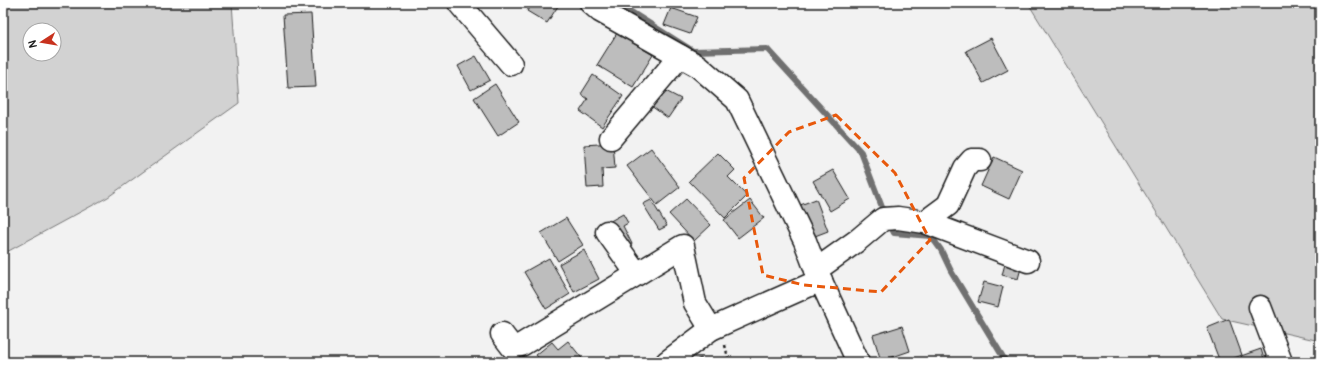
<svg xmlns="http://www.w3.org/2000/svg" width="1323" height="365" font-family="Pangolin,sans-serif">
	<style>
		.green { fill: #d2d2d2; stroke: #777; fill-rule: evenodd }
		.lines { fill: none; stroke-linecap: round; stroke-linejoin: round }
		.stream { stroke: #707070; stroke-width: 6 }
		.building { fill: #bdbdbd; stroke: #1c1c1c }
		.street-casing { stroke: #1c1c1c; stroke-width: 25 }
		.path { stroke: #1c1c1c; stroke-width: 2.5; stroke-dasharray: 3 3; stroke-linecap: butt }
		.street { stroke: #fff; stroke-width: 22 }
		.marked { fill: none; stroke: #e8590c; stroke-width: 3; stroke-dasharray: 8 5; stroke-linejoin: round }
	</style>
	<rect width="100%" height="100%" fill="#f2f2f2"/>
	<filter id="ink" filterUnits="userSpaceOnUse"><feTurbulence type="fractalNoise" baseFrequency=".025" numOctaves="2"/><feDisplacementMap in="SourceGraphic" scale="8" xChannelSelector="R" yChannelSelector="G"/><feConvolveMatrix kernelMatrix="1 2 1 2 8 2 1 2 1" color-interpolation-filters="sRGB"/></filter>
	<g filter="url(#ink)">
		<!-- green -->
		<g class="green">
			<path d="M 3,3 L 232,3 L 239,103 L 108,197 L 3,254 ZM 30,30 L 54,30 L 54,54 L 30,54 Z"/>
			<path d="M 1028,3 L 1320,3 L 1320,341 L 1222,319 Z"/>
		</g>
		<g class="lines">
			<!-- stream -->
			<g class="stream">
				<path d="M 617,3 L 693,51 L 767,49 L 861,152 L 885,215"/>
				<path d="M 889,223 L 894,233 L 931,236 L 941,250 L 951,271 L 1006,362"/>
			</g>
		</g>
		<!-- building -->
		<g class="building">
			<path d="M 532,3 L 560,3 L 547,23 L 527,11 Z"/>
			<path d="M 671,8 L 697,17 L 690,34 L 664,25 Z"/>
			<path d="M 311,14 L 316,87 L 288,88 L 283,15 Z"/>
			<path d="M 617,33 L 653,55 L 633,87 L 597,65 Z"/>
			<path d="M 991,38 L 1008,70 L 983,83 L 966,51 Z"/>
			<path d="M 476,56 L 490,80 L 471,90 L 458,66 Z"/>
			<path d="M 593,75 L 623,96 L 602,127 L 580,111 L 588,99 L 581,94 Z"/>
			<path d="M 495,84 L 519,122 L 498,136 L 474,98 Z"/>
			<path d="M 656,86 L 681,99 L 668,118 L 644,101 Z"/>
			<path d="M 613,143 L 615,168 L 602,169 L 603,187 L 587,188 L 584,145 Z"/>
			<path d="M 651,148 L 680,187 L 657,205 L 627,166 Z"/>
			<path d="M 718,153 L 735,170 L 728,177 L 747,196 L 725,218 L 689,181 Z"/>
			<path d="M 994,157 L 1022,170 L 1009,199 L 981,186 Z"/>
			<path d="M 833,170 L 850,199 L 830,211 L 813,181 Z"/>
			<path d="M 686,199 L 711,225 L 694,241 L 669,214 Z"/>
			<path d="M 816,199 L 828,231 L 807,239 L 795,207 Z"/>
			<path d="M 651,200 L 667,226 L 659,230 L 643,204 Z"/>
			<path d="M 750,200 L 764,218 L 738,238 L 724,220 Z"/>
			<path d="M 623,214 L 628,223 L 623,226 L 632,244 L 621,249 L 605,224 Z"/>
			<path d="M 566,218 L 583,245 L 558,261 L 541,233 Z"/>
			<path d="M 584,250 L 599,279 L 574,292 L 559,264 Z"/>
			<path d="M 549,258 L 570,294 L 546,309 L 524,272 Z"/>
			<path d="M 1005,264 L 1021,268 L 1018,279 L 1002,275 Z"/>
			<path d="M 984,282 L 1003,287 L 998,307 L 978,302 Z"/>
			<path d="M 1229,319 L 1242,355 L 1224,362 L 1220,362 L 1207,328 Z"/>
			<path d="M 902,326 L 910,351 L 881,361 L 873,335 Z"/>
			<path d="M 568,341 L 585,362 L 542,362 L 536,355 L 552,342 L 558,349 Z"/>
			<path d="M 688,348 L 692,361 L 701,358 L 702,362 L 675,362 Z"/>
			<path d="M 1261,349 L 1265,362 L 1243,362 L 1241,356 Z"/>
		</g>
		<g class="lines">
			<defs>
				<g id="street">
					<path d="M 459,3 L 511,64"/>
					<path d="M 591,3 L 600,11 L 698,66 L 737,100 L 805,241 L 816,270 L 858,362"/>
					<path d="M 611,138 L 680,56"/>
					<path d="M 925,222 L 1028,261"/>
					<path d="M 607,232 L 637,274"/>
					<path d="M 816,270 L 858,240 L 883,219 L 898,218 L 925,222 L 948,205 L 965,168 L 972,160 L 980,160"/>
					<path d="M 1260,307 L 1281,362"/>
					<path d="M 502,334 L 512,347 L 521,345 L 683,246 L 695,303 L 711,329"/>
					<path d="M 667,362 L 711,329 L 821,280"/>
				</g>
			</defs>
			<!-- street casing -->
			<use href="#street" class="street-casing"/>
			<!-- path -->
			<path class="path" d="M 725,345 L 729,362"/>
			<!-- street -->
			<use href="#street" class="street"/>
		</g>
	</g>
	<!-- marked area -->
	<path class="marked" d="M 836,115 L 895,173 L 930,240 L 881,292 L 804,285 L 763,275 L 744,178 L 789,132 Z"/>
	<!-- margin -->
	<rect width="1323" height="365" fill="none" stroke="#fff" stroke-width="16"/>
	<rect x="8" y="8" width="1307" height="349" fill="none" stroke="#1c1c1c" stroke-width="1.5" filter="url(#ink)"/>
	<!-- north arrow -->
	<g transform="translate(42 42) rotate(258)"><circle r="19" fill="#ffffff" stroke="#a4a4a4"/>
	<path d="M0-3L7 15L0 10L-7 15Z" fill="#c8321e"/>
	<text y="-6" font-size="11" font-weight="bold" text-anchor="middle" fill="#1c1c1c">N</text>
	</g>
</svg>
